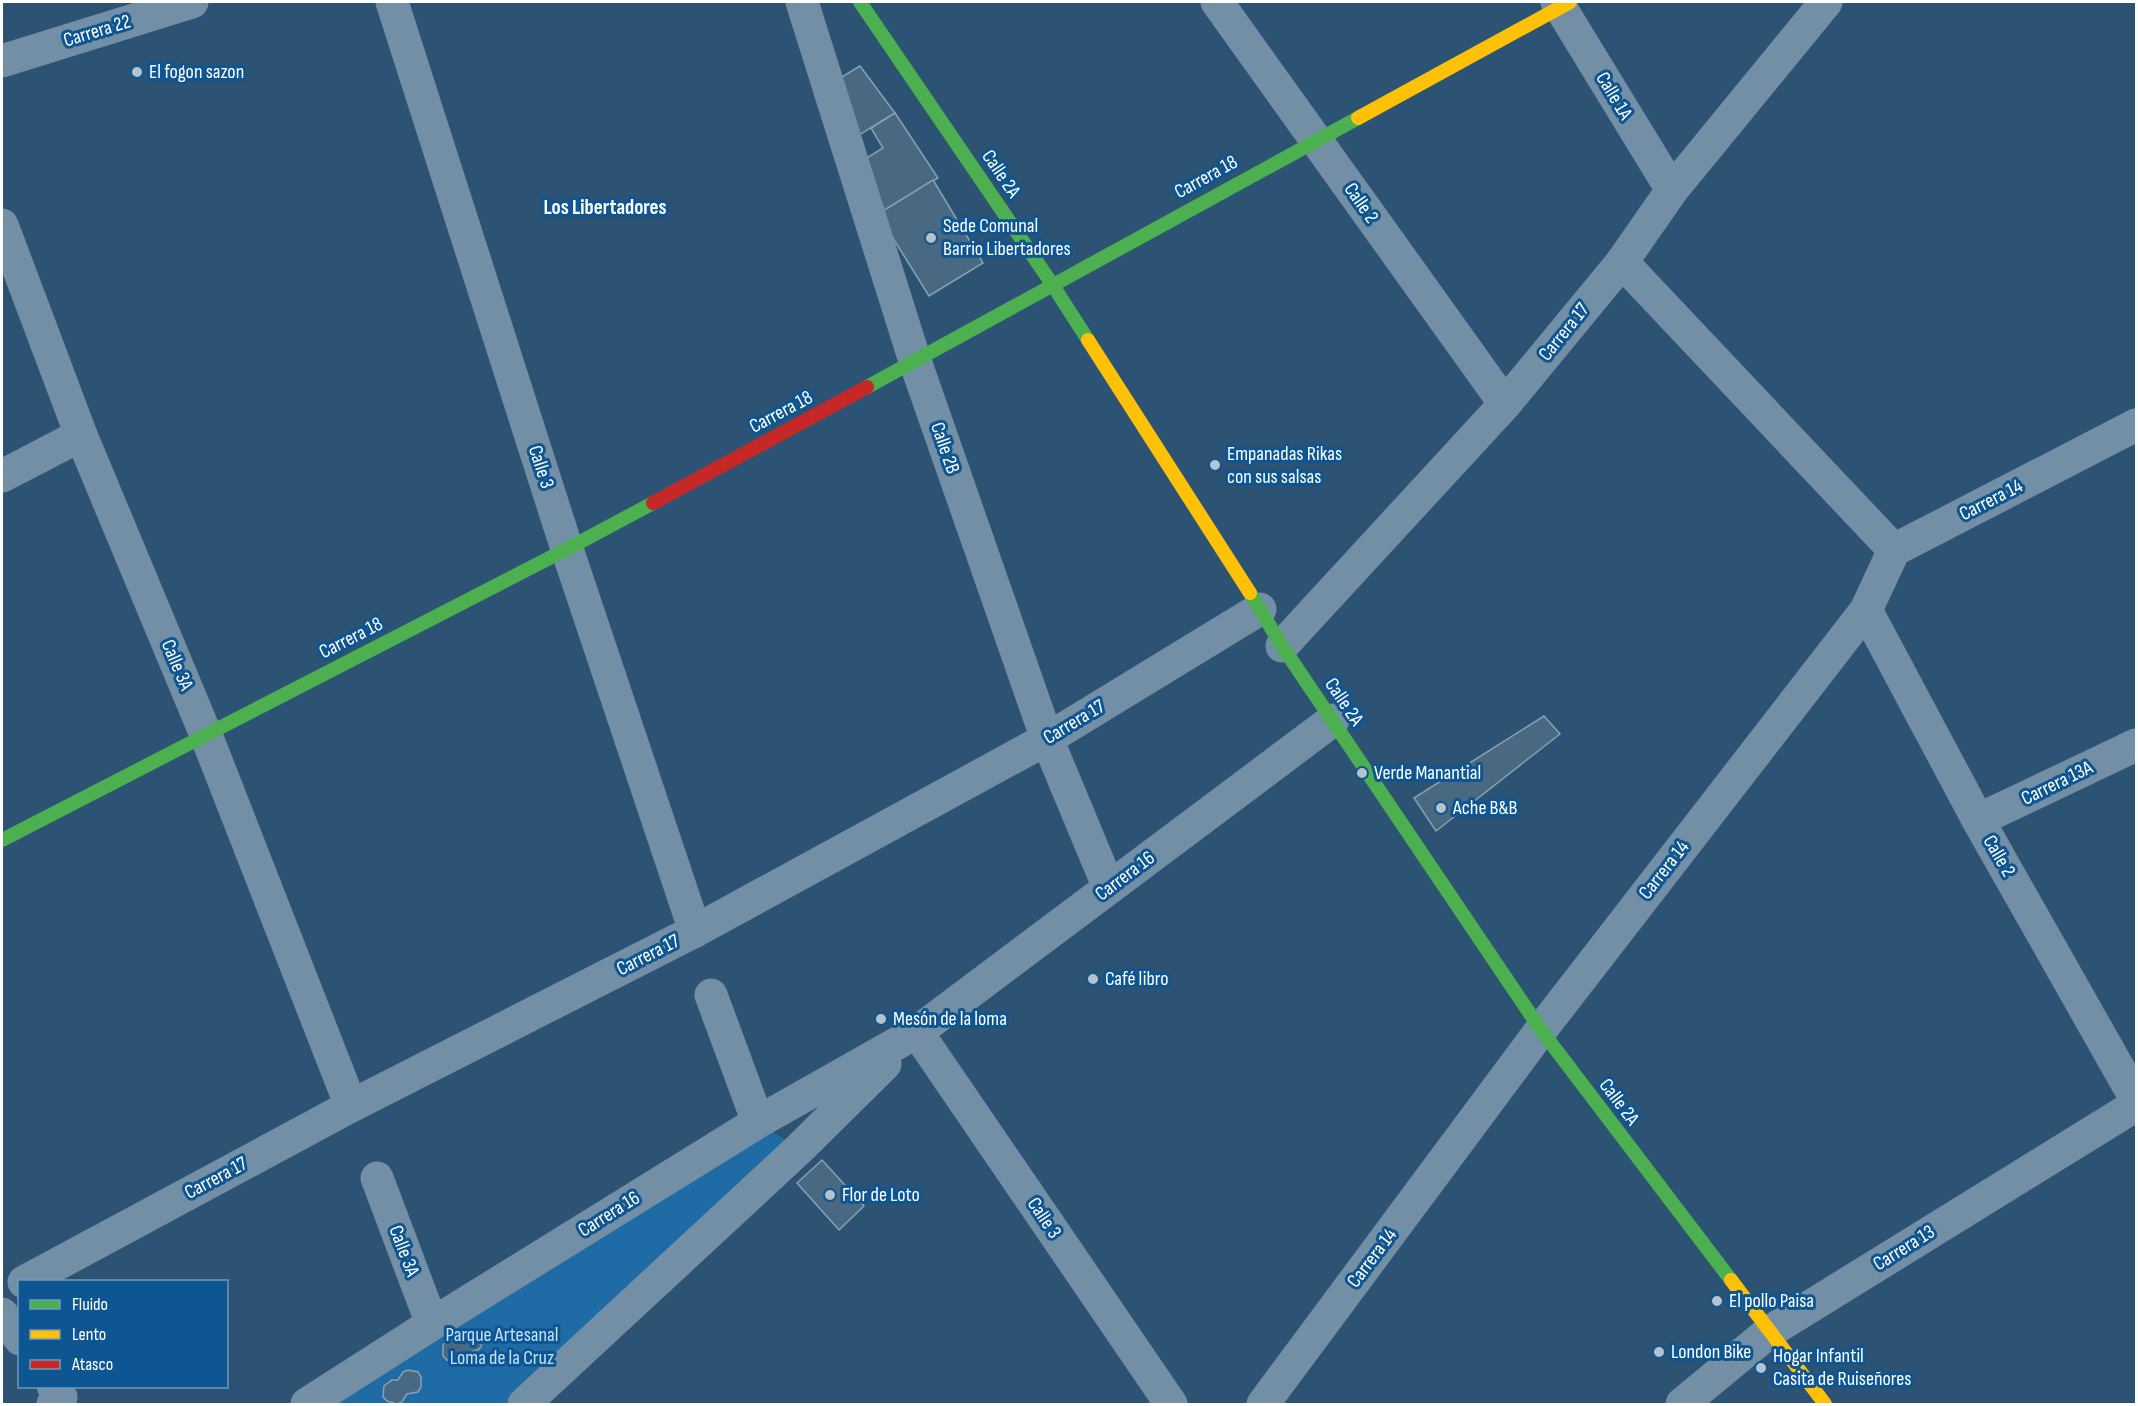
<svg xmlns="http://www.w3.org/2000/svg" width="2138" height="1406" font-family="'Sofia Sans Condensed',sans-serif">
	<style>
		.green { fill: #1f6ba6 }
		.building { fill: #496982; stroke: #88a1b4; stroke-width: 1.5 }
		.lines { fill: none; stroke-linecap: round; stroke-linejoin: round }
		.street { stroke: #738fa6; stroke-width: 33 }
		.fast { stroke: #4caf50; stroke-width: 14 }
		.slow { stroke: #ffc107; stroke-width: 14 }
		.jam { stroke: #c62828; stroke-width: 14 }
		.poi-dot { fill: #b5c3ce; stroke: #0e5691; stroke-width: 2 }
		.labels { text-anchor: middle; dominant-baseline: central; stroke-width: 6; stroke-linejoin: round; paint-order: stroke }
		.street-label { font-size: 20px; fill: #fff; stroke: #0e5691 }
		.poi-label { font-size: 20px; fill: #fff; stroke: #0e5691; text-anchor: start }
		.park-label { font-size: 20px; fill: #c0e3fe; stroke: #0e5691 }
		.neighbourhood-label { font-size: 21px; font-weight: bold; fill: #fff; stroke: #0e5691 }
	</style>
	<rect width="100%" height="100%" fill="#2c5373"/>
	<!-- green -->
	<path class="green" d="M 758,1122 L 799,1149 L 524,1404 L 307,1404 Z"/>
	<!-- building -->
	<g class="building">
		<path d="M 860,66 L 895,113 L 856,137 L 835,81 Z"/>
		<path d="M 895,113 L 938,178 L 883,211 L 865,159 L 883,148 L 871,128 Z"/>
		<path d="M 933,180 L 983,263 L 929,296 L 878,214 Z"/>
		<path d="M 1544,716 L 1560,734 L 1436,831 L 1414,798 Z"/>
		<path d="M 822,1160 L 864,1206 L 839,1230 L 797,1183 Z"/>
		<path d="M 468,1329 L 478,1332 L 482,1341 L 481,1347 L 478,1350 L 467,1353 L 462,1360 L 457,1363 L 447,1360 L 443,1356 L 443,1345 L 447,1341 L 458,1339 L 463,1331 Z"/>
		<path d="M 408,1370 L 418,1372 L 421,1377 L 421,1387 L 418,1392 L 407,1394 L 402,1402 L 397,1404 L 387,1401 L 383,1397 L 384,1386 L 392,1380 L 398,1380 L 403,1372 Z"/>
	</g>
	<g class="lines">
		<!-- street -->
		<g class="street">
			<path d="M 392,2 L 567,549 L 695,931"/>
			<path d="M 802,2 L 915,361 L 1047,739 L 1109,888"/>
			<path d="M 1217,2 L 1505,404"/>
			<path d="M 1557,2 L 1672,190"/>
			<path d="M 2,61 L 192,2"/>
			<path d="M 2,225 L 81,435 L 206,735 L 351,1106"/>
			<path d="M 1622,262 L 1894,550"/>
			<path d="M 2,476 L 81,435"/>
			<path d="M 1866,610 L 1978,820 L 2136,1099"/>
			<path d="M 1282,646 L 1505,404 L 1622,262 L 1672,190 L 1826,2"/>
			<path d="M 1978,820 L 2136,745"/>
			<path d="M 711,995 L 758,1122"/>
			<path d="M 917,1032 L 1171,1404"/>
			<path d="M 377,1178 L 432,1324"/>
			<path d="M 24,1282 L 351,1106 L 695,931 L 1047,739 L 1260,609"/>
			<path d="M 2,1314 L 20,1339"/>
			<path d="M 53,1404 L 61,1397 L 53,1386"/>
			<path d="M 307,1404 L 432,1324 L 758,1122 L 917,1032 L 1333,720"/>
			<path d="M 524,1404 L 799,1149 L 885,1064"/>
			<path d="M 1263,1404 L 1541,1030 L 1866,610 L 1894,550 L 2136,425"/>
			<path d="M 1682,1404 L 1769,1332 L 2136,1105"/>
		</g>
		<!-- fast -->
		<g class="fast">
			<path d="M 860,2 L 1052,284 L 1088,340"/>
			<path d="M 867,387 L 1358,118"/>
			<path d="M 1250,593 L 1282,646 L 1541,1030 L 1731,1280"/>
			<path d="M 2,840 L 567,549 L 653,503"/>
		</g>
		<!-- slow -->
		<g class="slow">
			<path d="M 1358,118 L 1570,2"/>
			<path d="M 1088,340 L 1250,593"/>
			<path d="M 1731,1280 L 1825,1404"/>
		</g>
		<!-- jam -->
		<path class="jam" d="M 653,503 L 867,387"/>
	</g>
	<!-- markers -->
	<g class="poi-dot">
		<circle cx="137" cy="72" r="6"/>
		<circle cx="931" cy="238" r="6"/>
		<circle cx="1215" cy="465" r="6"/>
		<circle cx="1362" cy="773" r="6"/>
		<circle cx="1441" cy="808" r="6"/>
		<circle cx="1093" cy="979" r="6"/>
		<circle cx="881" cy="1019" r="6"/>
		<circle cx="830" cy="1195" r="6"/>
		<circle cx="1717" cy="1301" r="6"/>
		<circle cx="1659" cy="1352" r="6"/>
		<circle cx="1761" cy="1368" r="6"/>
	</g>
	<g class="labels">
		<!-- street labels -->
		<g class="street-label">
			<text transform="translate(97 31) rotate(-17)">Carrera 22</text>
			<text transform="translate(1614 96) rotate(59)">Calle 1A</text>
			<text transform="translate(1001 174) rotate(56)">Calle 2A</text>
			<text transform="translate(1206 177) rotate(-29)">Carrera 18</text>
			<text transform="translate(1361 203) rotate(55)">Calle 2</text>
			<text transform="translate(1564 332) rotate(-51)">Carrera 17</text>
			<text transform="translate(781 412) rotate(-28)">Carrera 18</text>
			<text transform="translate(945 448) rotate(71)">Calle 2B</text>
			<text transform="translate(541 467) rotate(72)">Calle 3</text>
			<text transform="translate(1991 500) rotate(-27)">Carrera 14</text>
			<text transform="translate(351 638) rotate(-27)">Carrera 18</text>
			<text transform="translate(177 665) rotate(67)">Calle 3A</text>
			<text transform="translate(1344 702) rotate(56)">Calle 2A</text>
			<text transform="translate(1074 722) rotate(-31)">Carrera 17</text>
			<text transform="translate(2057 783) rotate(-26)">Carrera 13A</text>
			<text transform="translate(1999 856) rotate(60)">Calle 2</text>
			<text transform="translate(1664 870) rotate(-52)">Carrera 14</text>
			<text transform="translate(1125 876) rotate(-37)">Carrera 16</text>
			<text transform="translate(648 955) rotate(-27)">Carrera 17</text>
			<text transform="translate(1619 1102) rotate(53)">Calle 2A</text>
			<text transform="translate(216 1178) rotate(-28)">Carrera 17</text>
			<text transform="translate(609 1214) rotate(-32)">Carrera 16</text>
			<text transform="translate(1044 1218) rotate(56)">Calle 3</text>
			<text transform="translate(1904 1248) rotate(-32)">Carrera 13</text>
			<text transform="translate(404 1251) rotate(69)">Calle 3A</text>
			<text transform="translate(1372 1258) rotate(-53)">Carrera 14</text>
		</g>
		<!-- poi labels -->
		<g class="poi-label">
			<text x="149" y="72">El fogon sazon</text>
			<text x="943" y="226">Sede Comunal<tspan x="943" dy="23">Barrio Libertadores</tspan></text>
			<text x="1227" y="454">Empanadas Rikas<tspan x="1227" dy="23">con sus salsas</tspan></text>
			<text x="1374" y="773">Verde Manantial</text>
			<text x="1453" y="808">Ache B&amp;B</text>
			<text x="1105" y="979">Café libro</text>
			<text x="893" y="1019">Mesón de la loma</text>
			<text x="842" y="1195">Flor de Loto</text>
			<text x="1729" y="1301">El pollo Paisa</text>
			<text x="1671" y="1352">London Bike</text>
			<text x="1773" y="1356">Hogar Infantil<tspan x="1773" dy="23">Casita de Ruiseñores</tspan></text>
		</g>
		<!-- park labels -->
		<g class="park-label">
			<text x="502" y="1335">Parque Artesanal<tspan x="502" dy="23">Loma de la Cruz</tspan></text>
		</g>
		<!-- neighbourhood labels -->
		<g class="neighbourhood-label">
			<text x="605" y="207">Los Libertadores</text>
		</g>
	</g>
	<!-- border -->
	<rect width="2138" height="1406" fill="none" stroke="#ffffff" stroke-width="6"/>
	<!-- legend -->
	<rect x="18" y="1280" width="210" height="108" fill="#0e5691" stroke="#6e9abd" stroke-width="1.5"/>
	<rect x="30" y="1300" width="30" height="9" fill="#4caf50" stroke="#6e9abd" stroke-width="1.5"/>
	<text x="72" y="1310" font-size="18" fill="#ffffff">Fluido</text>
	<rect x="30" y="1330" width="30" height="9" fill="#ffc107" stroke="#6e9abd" stroke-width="1.5"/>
	<text x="72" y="1340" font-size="18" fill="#ffffff">Lento</text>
	<rect x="30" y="1360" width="30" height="9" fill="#c62828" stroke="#6e9abd" stroke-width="1.5"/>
	<text x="72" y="1370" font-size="18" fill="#ffffff">Atasco</text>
</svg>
